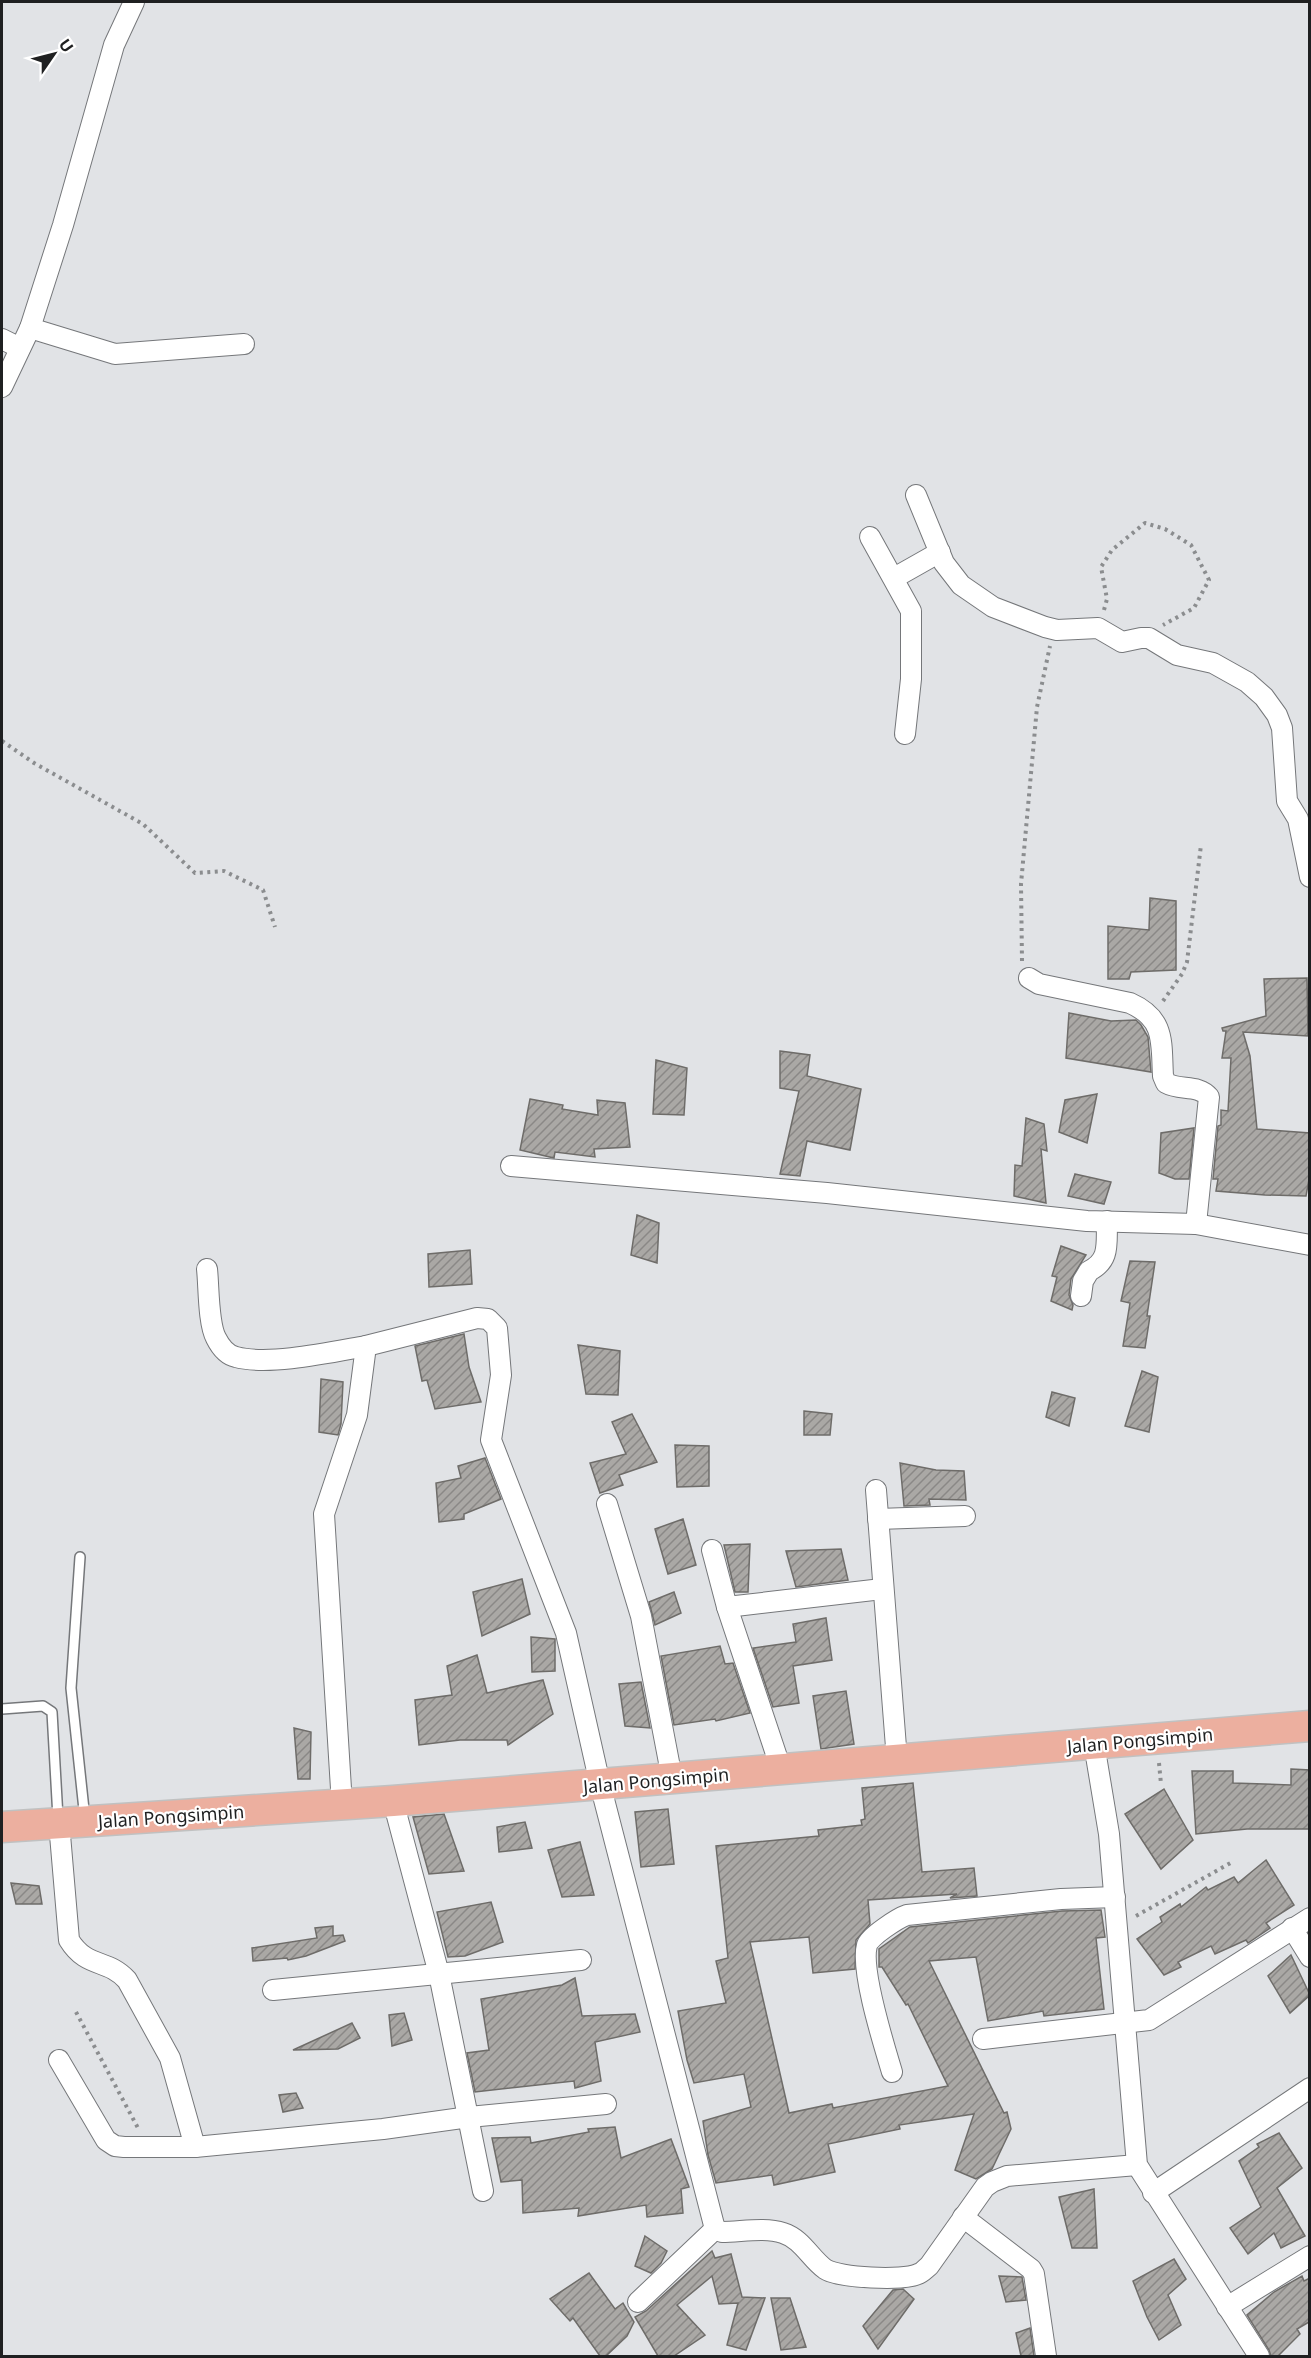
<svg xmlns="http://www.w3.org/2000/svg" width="1311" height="2358" font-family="'Noto Sans',sans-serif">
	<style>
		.building { fill: url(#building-hatch); stroke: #6e6c69; stroke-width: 1.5 }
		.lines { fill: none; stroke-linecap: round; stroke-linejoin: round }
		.lane-casing { stroke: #75777a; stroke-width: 12 }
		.street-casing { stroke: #75777a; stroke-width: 22 }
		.primary-casing { stroke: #c0c1c1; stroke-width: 33 }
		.path { stroke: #8b8d8f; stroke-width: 4; stroke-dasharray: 3 4.5; stroke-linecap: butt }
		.lane { stroke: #fff; stroke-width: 9 }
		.street { stroke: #fff; stroke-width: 20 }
		.primary { stroke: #ecaf9f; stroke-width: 30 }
		.labels { text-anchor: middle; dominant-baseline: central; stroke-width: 4.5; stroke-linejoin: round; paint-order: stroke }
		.street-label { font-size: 18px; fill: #1f2021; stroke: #fff }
	</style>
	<defs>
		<pattern id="building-hatch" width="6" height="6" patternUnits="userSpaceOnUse" patternTransform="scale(1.5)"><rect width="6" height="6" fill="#aaa8a5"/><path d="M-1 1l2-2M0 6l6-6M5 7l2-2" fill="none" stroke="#8a8886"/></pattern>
	</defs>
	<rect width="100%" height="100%" fill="#e1e3e6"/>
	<!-- building -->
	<g class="building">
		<path d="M 1150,898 L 1176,901 L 1176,970 L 1131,972 L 1129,979 L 1108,979 L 1108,926 L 1149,930 Z"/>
		<path d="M 1307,978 L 1308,1036 L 1243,1032 L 1250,1056 L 1257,1129 L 1310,1133 L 1310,1174 L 1306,1196 L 1265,1195 L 1216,1191 L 1218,1179 L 1213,1179 L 1218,1126 L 1221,1125 L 1221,1110 L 1228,1111 L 1231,1058 L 1222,1058 L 1226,1031 L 1223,1031 L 1222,1028 L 1266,1016 L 1264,979 Z"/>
		<path d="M 1069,1013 L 1111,1021 L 1136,1020 L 1141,1025 L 1148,1037 L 1151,1072 L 1066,1058 Z"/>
		<path d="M 780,1051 L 810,1055 L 807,1076 L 861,1089 L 850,1150 L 807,1141 L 800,1176 L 780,1174 L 799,1091 L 780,1088 Z"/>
		<path d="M 656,1060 L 687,1068 L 684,1115 L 653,1114 Z"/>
		<path d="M 1097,1094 L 1087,1143 L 1059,1132 L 1065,1100 Z"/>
		<path d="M 530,1099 L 563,1105 L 562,1109 L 598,1115 L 597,1100 L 625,1103 L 630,1147 L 594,1149 L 595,1157 L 555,1152 L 554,1158 L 520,1150 Z"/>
		<path d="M 1026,1118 L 1044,1124 L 1047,1151 L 1041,1149 L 1046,1203 L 1014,1196 L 1015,1165 L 1022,1166 Z"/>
		<path d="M 1194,1128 L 1189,1179 L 1175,1179 L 1159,1173 L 1161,1133 Z"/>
		<path d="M 1075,1174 L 1111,1182 L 1104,1204 L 1068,1196 Z"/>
		<path d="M 637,1215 L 659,1223 L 657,1263 L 631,1255 Z"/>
		<path d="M 1061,1246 L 1086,1255 L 1071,1279 L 1069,1295 L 1073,1305 L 1072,1310 L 1051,1301 L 1057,1277 L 1052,1276 Z"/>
		<path d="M 470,1250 L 472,1284 L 429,1287 L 428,1254 Z"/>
		<path d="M 1130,1261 L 1155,1262 L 1147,1316 L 1150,1316 L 1145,1348 L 1123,1346 L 1130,1303 L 1121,1301 Z"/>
		<path d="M 464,1334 L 469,1367 L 481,1402 L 435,1409 L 427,1380 L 422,1381 L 415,1346 Z"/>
		<path d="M 578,1345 L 620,1351 L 618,1395 L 586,1394 Z"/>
		<path d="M 1142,1371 L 1158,1377 L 1149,1432 L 1125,1426 Z"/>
		<path d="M 321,1379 L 343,1382 L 341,1424 L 338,1435 L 319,1432 Z"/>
		<path d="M 1052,1392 L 1075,1398 L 1069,1426 L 1046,1417 Z"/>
		<path d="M 804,1411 L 832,1414 L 830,1435 L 804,1435 Z"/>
		<path d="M 632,1414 L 657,1462 L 619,1475 L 623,1485 L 600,1493 L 590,1463 L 626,1454 L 612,1422 Z"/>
		<path d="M 675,1445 L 709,1446 L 709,1486 L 677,1487 Z"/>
		<path d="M 485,1458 L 501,1499 L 464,1514 L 464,1519 L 439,1522 L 436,1483 L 461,1478 L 458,1466 Z"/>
		<path d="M 900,1463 L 936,1470 L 964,1471 L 966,1500 L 929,1499 L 930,1505 L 904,1506 Z"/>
		<path d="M 683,1519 L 696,1565 L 668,1574 L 655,1529 Z"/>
		<path d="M 750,1544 L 748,1592 L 735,1592 L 724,1545 Z"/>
		<path d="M 841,1549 L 848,1580 L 796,1587 L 786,1551 Z"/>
		<path d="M 522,1579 L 530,1614 L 482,1636 L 473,1592 Z"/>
		<path d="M 674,1592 L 681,1613 L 655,1625 L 649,1602 Z"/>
		<path d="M 826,1618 L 832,1660 L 793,1666 L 799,1703 L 773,1707 L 753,1648 L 796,1642 L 793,1624 Z"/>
		<path d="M 531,1637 L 555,1639 L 555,1671 L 532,1672 Z"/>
		<path d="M 720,1646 L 725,1664 L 733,1663 L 750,1713 L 716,1721 L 715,1719 L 674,1725 L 661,1656 Z"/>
		<path d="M 477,1655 L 487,1693 L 543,1680 L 553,1714 L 508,1745 L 507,1740 L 460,1740 L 419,1745 L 415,1700 L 452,1695 L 447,1666 Z"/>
		<path d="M 641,1682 L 650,1728 L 625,1726 L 619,1684 Z"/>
		<path d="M 846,1691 L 854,1744 L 821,1749 L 813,1696 Z"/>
		<path d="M 294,1728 L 311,1732 L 310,1779 L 298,1779 Z"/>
		<path d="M 1291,1769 L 1310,1770 L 1310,1829 L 1247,1829 L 1196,1834 L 1192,1771 L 1233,1771 L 1233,1783 L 1291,1785 Z"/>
		<path d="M 913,1783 L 922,1872 L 974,1868 L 977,1896 L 950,1898 L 957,1894 L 868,1900 L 870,1924 L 856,1940 L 855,1969 L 813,1973 L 809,1937 L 750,1942 L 789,2113 L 832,2104 L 833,2108 L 948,2086 L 908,2004 L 906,2005 L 882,1967 L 879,1967 L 879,1949 L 910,1927 L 1062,1911 L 1101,1910 L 1105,1937 L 1096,1938 L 1104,2009 L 1044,2016 L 1043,2011 L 988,2021 L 976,1957 L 929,1961 L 1004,2113 L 1007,2112 L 1011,2129 L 992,2169 L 976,2179 L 955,2170 L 974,2114 L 899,2125 L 900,2129 L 828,2144 L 835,2172 L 774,2185 L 772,2175 L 716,2183 L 708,2155 L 703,2121 L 751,2107 L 744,2074 L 694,2083 L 687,2060 L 678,2011 L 726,2003 L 716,1961 L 728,1958 L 716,1846 L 819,1836 L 818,1830 L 862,1825 L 861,1820 L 865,1819 L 862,1788 Z"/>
		<path d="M 1164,1789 L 1193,1840 L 1161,1869 L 1125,1814 Z"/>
		<path d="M 668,1809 L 674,1864 L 641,1867 L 635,1812 Z"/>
		<path d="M 444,1814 L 464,1871 L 429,1874 L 413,1817 Z"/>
		<path d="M 525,1822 L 532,1848 L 499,1852 L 497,1827 Z"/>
		<path d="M 580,1842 L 594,1895 L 562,1897 L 548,1850 Z"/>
		<path d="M 1266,1860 L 1294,1905 L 1266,1923 L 1270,1928 L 1248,1943 L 1246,1940 L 1215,1954 L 1211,1946 L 1178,1962 L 1181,1967 L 1164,1975 L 1137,1939 L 1162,1922 L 1160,1917 L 1180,1904 L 1181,1907 L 1206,1887 L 1208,1890 L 1234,1877 L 1238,1883 Z"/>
		<path d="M 11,1883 L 39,1886 L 42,1904 L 16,1904 Z"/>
		<path d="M 491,1902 L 503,1942 L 465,1956 L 448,1957 L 437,1912 Z"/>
		<path d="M 333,1926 L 333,1936 L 343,1935 L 345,1941 L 306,1956 L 288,1960 L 287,1958 L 253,1961 L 252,1948 L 317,1938 L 315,1928 Z"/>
		<path d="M 1291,1955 L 1310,1995 L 1290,2013 L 1268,1976 Z"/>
		<path d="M 575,1978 L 582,2016 L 635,2014 L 640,2032 L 595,2042 L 601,2081 L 575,2088 L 574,2081 L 475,2092 L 467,2053 L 489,2050 L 481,1999 L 562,1985 Z"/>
		<path d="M 404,2013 L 412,2040 L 392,2046 L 389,2015 Z"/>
		<path d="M 352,2023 L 360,2038 L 338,2049 L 293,2050 Z"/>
		<path d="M 296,2093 L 303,2108 L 283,2112 L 279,2095 Z"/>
		<path d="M 615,2127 L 621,2158 L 671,2139 L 689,2187 L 681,2189 L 683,2213 L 647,2217 L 646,2205 L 578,2216 L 579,2208 L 523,2213 L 522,2180 L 501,2182 L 492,2138 L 530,2137 L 531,2143 L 589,2132 L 588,2129 Z"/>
		<path d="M 1279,2133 L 1302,2168 L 1277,2188 L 1305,2236 L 1281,2248 L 1274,2233 L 1248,2254 L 1230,2228 L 1261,2207 L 1239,2161 L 1259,2147 L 1257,2144 Z"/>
		<path d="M 1094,2189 L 1097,2248 L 1072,2248 L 1059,2197 Z"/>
		<path d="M 645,2236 L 667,2251 L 661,2263 L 651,2273 L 635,2266 Z"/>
		<path d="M 712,2251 L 715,2258 L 731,2254 L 742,2297 L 765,2298 L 746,2350 L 727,2345 L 738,2303 L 719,2304 L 712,2276 L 677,2305 L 705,2335 L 674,2356 L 658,2356 L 635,2317 L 646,2311 Z"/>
		<path d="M 1174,2259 L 1186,2279 L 1168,2295 L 1181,2325 L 1159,2340 L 1147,2317 L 1133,2281 Z"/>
		<path d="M 589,2273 L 615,2309 L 623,2303 L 634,2322 L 627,2336 L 606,2356 L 600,2356 L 573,2318 L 570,2321 L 550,2299 Z"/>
		<path d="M 999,2276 L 1022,2277 L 1026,2300 L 1006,2302 Z"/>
		<path d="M 1302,2276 L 1304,2281 L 1310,2278 L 1309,2322 L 1297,2329 L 1300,2334 L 1278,2356 L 1271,2356 L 1269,2350 L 1247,2315 L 1274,2292 Z"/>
		<path d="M 903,2289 L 914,2299 L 878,2349 L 863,2326 L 893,2290 Z"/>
		<path d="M 771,2298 L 790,2298 L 806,2347 L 781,2350 Z"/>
		<path d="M 1030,2328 L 1034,2356 L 1021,2356 L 1016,2333 Z"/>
	</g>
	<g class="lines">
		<defs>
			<g id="lane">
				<path d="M 80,1557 L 71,1688 L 85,1819"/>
				<path d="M 2,1709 L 43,1706 L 52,1712 L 58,1818"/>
			</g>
			<g id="street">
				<path d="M 30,328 L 115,354 L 244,344"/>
				<path d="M 2,339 L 20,348"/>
				<path d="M 2,387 L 30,328 L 63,225 L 114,45 L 134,2"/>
				<path d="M 916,495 L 944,563 L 961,585 L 993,607 L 1045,627 L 1057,630 L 1098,628 L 1122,642 L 1141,638 L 1149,638 L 1177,655 L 1213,663 L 1247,682 L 1264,697 L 1277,715 L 1282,728 L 1287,801 L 1298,819 L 1310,877"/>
				<path d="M 870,537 L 911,611 L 911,679 L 905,734"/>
				<path d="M 894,578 L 940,552"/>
				<path d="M 1029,978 L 1039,984 L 1130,1003 C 1166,1019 1161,1043 1163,1076 L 1166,1083 C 1180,1091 1198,1084 1209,1097 L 1196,1224"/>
				<path d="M 511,1166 L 827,1193 L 1087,1221 L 1196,1224 L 1310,1245"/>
				<path d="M 207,1269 C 209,1287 208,1323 216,1338 C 220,1346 227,1355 236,1357 C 269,1366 332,1352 366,1346"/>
				<path d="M 1081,1296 L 1083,1281 L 1089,1271 C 1111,1260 1106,1243 1107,1221"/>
				<path d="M 876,1490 L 897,1760"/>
				<path d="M 607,1504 L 641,1616 L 672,1778"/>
				<path d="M 878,1519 L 965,1516"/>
				<path d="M 712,1550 L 727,1607 L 882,1589"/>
				<path d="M 727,1607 L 781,1769"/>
				<path d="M 1094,1744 L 1109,1834 L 1137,2165 L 1259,2356"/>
				<path d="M 393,1801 L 439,1974 L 483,2191"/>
				<path d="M 342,1805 L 324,1514 L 357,1415 L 366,1346 L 477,1318 L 488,1319 L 497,1328 L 501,1375 L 491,1440 L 566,1633 L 600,1784 L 715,2229 L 722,2232 C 741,2232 765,2227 783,2233 C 802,2239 810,2258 825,2269 C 839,2278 903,2281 918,2274 C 922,2273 925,2269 929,2266 L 985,2187 L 992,2182 L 1007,2176 L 1137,2165"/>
				<path d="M 59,1823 L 69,1940 C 87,1969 107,1958 127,1980 L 170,2058 L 195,2147"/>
				<path d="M 1292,1928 L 1310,1957"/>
				<path d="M 273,1990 L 581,1960"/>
				<path d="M 983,2039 L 1149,2020 L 1310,1918"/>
				<path d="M 59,2060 L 106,2140 L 115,2146 L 124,2147 L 195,2147 L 383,2129 L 469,2117 L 606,2104"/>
				<path d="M 892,2072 C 884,2045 860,1970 867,1945 C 869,1937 898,1918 907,1915 L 1061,1899 L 1115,1897"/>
				<path d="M 1153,2193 L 1310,2088"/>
				<path d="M 963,2217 L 1031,2269 L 1034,2274 L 1046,2356"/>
				<path d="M 638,2302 L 715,2229"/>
				<path d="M 1227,2307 L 1310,2256"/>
			</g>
			<path id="primary" d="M 2,1827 L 393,1801 L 1310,1726"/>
		</defs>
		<!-- lane casing -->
		<use href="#lane" class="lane-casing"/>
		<!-- street casing -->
		<use href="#street" class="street-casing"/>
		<!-- primary casing -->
		<use href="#primary" class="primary-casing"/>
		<!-- path -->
		<g class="path">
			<path d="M 1104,610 L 1107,599 L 1101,567 L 1112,550 L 1145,523 L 1165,529 L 1191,545 L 1209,580 L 1194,608 L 1163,625"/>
			<path d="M 2,741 L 34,763 L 143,824 L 195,873 L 224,871 L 263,890 L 275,927"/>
			<path d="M 1022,961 L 1021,884 L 1037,707 L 1050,646"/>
			<path d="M 1163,1001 L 1182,974 L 1187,962 L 1201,845"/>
			<path d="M 1159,1763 L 1161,1784"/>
			<path d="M 1136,1916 L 1234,1861"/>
			<path d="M 76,2012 L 138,2128"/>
		</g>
		<!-- lane -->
		<use href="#lane" class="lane"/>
		<!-- street -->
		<use href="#street" class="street"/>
		<!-- primary -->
		<use href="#primary" class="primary"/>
	</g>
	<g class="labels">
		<!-- street labels -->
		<g class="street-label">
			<text transform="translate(1140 1740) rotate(-5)">Jalan Pongsimpin</text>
			<text transform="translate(656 1780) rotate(-5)">Jalan Pongsimpin</text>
			<text transform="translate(171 1816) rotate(-4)">Jalan Pongsimpin</text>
		</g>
	</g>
	<!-- border -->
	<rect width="1311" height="2358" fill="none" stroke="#1f2021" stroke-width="6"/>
	<!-- north arrow -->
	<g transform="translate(54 54) rotate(55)" stroke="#ffffff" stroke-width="4.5" paint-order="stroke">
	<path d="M0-4.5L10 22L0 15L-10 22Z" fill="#1f2021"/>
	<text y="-9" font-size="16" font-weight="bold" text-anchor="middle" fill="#1f2021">U</text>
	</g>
</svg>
